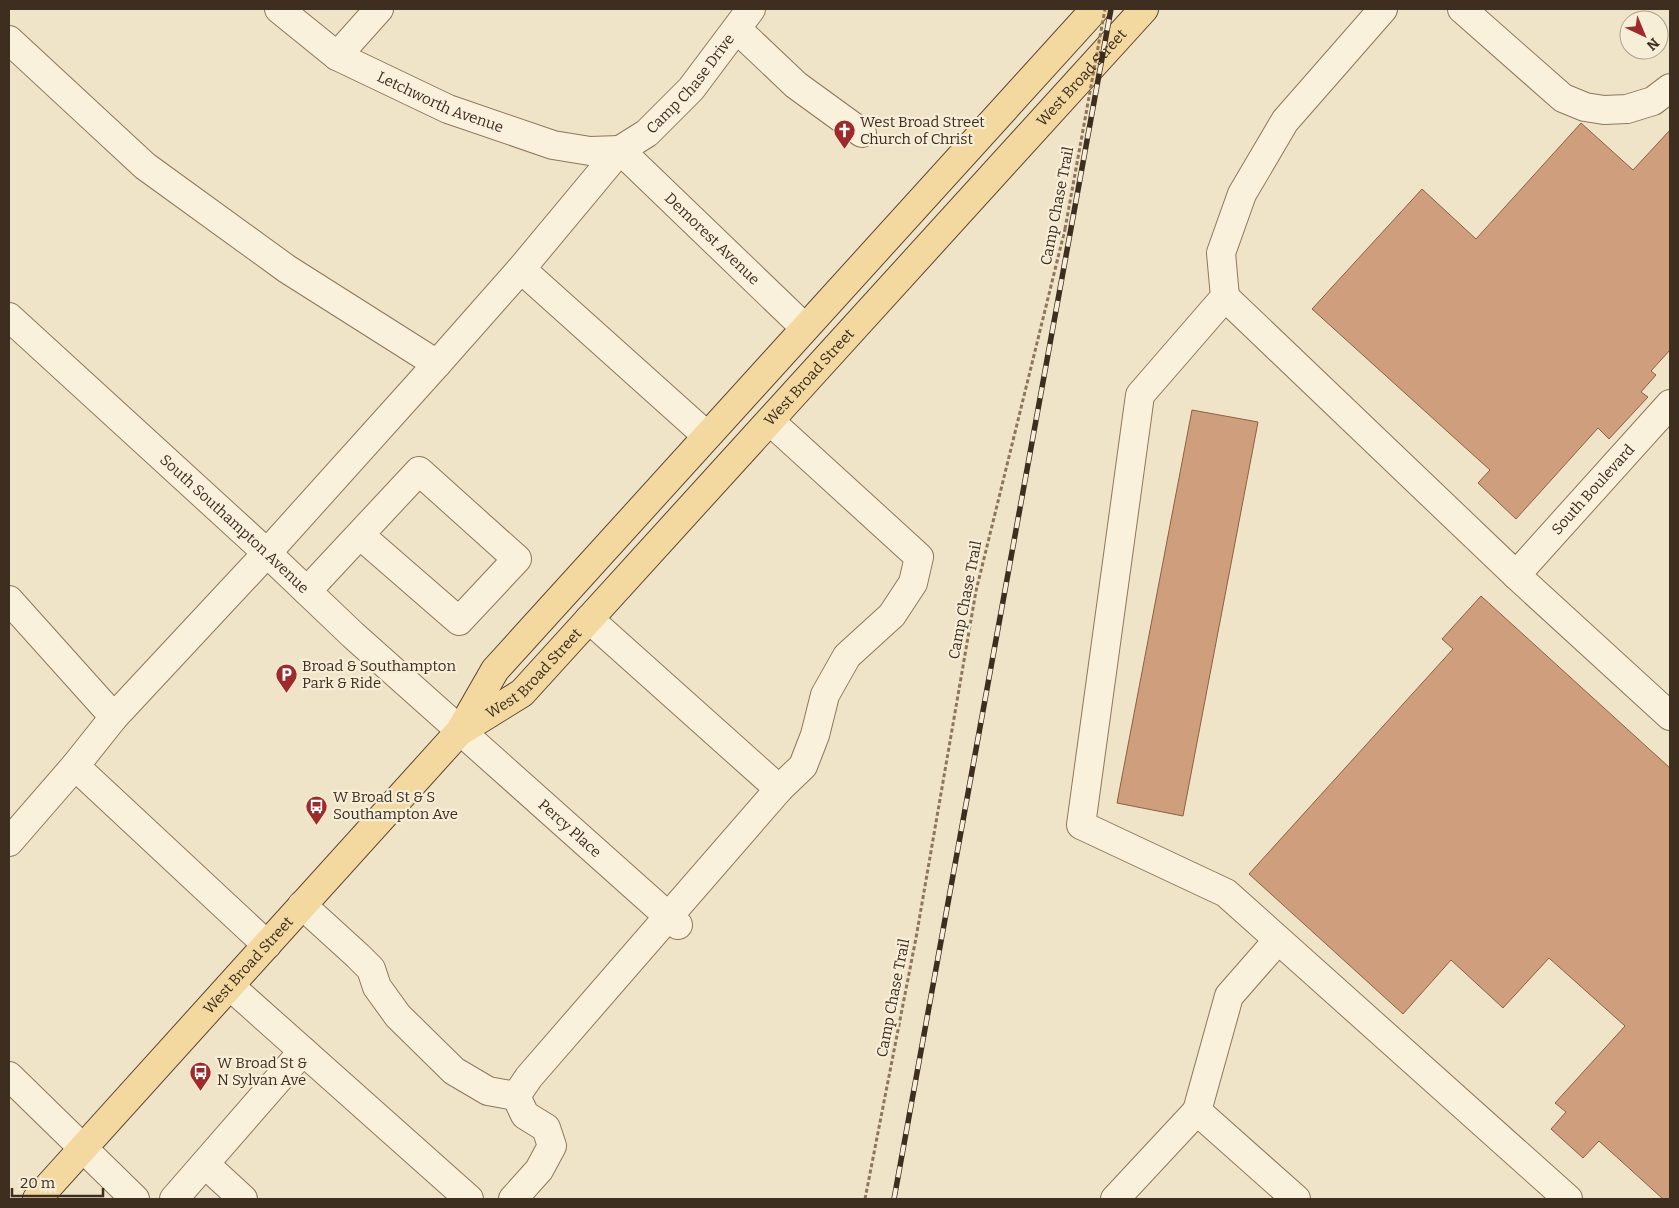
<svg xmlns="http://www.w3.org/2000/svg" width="1679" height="1208" font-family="Bitter,serif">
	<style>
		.building { fill: #cf9f7d; stroke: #8d5f41 }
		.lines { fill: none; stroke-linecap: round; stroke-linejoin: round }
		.minor-casing { stroke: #8d765c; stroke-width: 30 }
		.major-casing { stroke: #5b4430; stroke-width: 30 }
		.path { stroke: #8d765c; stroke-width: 3; stroke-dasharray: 4 2.5; stroke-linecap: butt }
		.minor { stroke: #faf1dc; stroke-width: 28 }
		.major { stroke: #f3d9a0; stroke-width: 28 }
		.rail-casing { stroke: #3d2e20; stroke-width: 5.5 }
		.rail { stroke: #f7eed8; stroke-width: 4; stroke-dasharray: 11; stroke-linecap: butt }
		.path-bridge { stroke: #8d765c; stroke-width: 3; stroke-dasharray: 4 2.5; stroke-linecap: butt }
		.labels { text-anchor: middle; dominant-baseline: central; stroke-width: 4.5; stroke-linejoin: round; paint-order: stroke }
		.street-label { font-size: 15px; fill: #3d2e20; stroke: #f7eed8 }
		.poi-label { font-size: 15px; fill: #3d2e20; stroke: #f7eed8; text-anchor: start }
	</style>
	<rect width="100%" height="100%" fill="#f0e4c8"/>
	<!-- building -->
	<g class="building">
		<path d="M 1581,123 L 1633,170 L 1670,130 L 1670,350 L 1651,371 L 1656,375 L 1641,392 L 1648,397 L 1609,439 L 1598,428 L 1516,519 L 1478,483 L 1490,470 L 1312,309 L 1422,189 L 1476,239 Z"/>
		<path d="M 1192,410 L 1258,422 L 1183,816 L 1117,803 Z"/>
		<path d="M 1481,596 L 1670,768 L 1670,1199 L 1663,1199 L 1599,1141 L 1583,1158 L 1551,1129 L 1566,1112 L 1555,1103 L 1625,1026 L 1549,958 L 1503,1008 L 1451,960 L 1403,1014 L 1249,874 L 1453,649 L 1442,639 Z"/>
	</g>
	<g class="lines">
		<defs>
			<g id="minor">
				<path id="s1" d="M 279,9 L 337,56 L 448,109 L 553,145 L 590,151 L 620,150"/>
				<path d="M 1383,9 L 1285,121 L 1242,194 L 1221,253 L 1225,297 L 1140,395 L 1081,825 L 1226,893 L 1568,1199"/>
				<path d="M 1462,9 L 1563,98 L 1585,107 L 1604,110 L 1627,109 L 1653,101 L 1670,88"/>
				<path d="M 738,30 L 796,85 L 862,133"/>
				<path d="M 9,40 L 145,166 L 287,269 L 437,364"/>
				<path d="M 337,56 L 379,9"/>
				<path id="s2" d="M 620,150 L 804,327"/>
				<path d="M 521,269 L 706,435"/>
				<path d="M 1225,297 L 1516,575 L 1670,716"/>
				<path id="s3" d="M 9,317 L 267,553 L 353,635 L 678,925"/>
				<path id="s4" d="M 1516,575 L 1670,404"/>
				<path d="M 307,591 L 419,471 L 517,559 L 459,621 L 360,535"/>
				<path d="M 9,600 L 114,717"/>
				<path d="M 589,619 L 779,789"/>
				<path d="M 75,766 L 267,945"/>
				<path id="s5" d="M 9,842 L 75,766 L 114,717 L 267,553 L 437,364 L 521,269 L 620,150 L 647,133 L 691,89 L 751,9"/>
				<path d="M 302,905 L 358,956 L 371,969 L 377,987 L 398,1016 L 454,1071 L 488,1091 L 516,1096"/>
				<path d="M 230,986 L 469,1199"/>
				<path d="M 9,1076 L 135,1199"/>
				<path d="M 1197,1111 L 1229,996 L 1278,940"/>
				<path d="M 205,1164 L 243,1199"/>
				<path d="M 174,1199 L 303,1051"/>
				<path d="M 513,1199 L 539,1170 L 552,1146 L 546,1128 L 525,1115 L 516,1096 L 529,1077 L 779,789 L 803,766 L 815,735 L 825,695 L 847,656 L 892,615 L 913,583 L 919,557 L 770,421"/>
				<path d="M 1115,1199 L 1197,1111 L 1296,1199"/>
			</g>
			<g id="major">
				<path id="s6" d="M 464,729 L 522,693 L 1144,9"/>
				<path id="s7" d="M 37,1199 L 460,731 L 495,670 L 1095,9"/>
			</g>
		</defs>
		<!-- minor casing -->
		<use href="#minor" class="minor-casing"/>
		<!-- major casing -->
		<use href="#major" class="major-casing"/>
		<!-- path -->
		<path class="path" d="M 865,1199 L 916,938 L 976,591 L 1065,229"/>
		<!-- minor -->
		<use href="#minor" class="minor"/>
		<!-- major -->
		<use href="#major" class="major"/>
		<defs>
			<path id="rail" d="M 894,1199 L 1111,9"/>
		</defs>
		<!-- rail casing -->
		<use href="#rail" class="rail-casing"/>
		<!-- rail -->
		<use href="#rail" class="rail"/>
		<!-- path-bridge -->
		<path class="path-bridge" d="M 1065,229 L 1105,9"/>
	</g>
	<!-- icons -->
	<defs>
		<symbol id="church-pin" viewBox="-11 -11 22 30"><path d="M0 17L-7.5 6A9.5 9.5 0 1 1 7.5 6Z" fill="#9e2a2b" stroke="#f7eed8"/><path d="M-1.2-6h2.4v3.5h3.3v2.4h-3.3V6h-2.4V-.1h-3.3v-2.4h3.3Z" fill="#fff"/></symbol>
		<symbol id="parking-pin" viewBox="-11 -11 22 30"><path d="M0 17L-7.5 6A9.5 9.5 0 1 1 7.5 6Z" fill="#9e2a2b" stroke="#f7eed8"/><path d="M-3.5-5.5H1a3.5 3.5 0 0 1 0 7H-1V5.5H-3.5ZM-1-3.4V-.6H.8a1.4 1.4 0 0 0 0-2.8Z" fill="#fff"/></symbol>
		<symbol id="bus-pin" viewBox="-11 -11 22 30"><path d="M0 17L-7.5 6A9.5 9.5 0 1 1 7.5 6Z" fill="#9e2a2b" stroke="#f7eed8"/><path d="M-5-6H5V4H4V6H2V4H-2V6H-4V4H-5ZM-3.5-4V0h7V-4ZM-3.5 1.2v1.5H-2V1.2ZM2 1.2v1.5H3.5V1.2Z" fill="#fff"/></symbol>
	</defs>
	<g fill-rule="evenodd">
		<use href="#church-pin" x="832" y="118" width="25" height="34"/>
		<use href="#parking-pin" x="274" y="662" width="25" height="34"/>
		<use href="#bus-pin" x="304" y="794" width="25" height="34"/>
		<use href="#bus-pin" x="188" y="1060" width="25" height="34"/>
	</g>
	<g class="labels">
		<!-- street labels -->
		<g class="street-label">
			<text stroke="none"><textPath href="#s6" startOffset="900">West Broad Street</textPath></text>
			<text stroke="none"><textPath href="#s5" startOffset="1021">Camp Chase Drive</textPath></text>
			<text stroke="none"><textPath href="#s1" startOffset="188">Letchworth Avenue</textPath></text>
			<text transform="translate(1057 206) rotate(-79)">Camp Chase Trail</text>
			<text stroke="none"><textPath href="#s2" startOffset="128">Demorest Avenue</textPath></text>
			<text stroke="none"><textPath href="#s6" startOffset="495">West Broad Street</textPath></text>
			<text stroke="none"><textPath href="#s4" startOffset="115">South Boulevard</textPath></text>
			<text stroke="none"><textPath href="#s3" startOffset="306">South Southampton Avenue</textPath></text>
			<text transform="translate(965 600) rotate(-79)">Camp Chase Trail</text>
			<text stroke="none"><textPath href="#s6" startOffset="90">West Broad Street</textPath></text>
			<text stroke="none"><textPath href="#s3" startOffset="759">Percy Place</textPath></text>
			<text stroke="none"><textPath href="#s7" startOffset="315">West Broad Street</textPath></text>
			<text transform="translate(893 998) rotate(-79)">Camp Chase Trail</text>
		</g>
		<!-- poi labels -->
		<g class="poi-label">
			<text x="860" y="122">West Broad Street<tspan x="860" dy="17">Church of Christ</tspan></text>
			<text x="302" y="666">Broad &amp; Southampton<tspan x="302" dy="17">Park &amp; Ride</tspan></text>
			<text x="333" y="797">W Broad St &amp; S<tspan x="333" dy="17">Southampton Ave</tspan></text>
			<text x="217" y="1063">W Broad St &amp;<tspan x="217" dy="17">N Sylvan Ave</tspan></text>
		</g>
	</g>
	<!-- border -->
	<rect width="1679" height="1208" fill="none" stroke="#3d2e20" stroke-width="20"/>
	<!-- north arrow -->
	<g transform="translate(1644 35) rotate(136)"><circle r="24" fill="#f7eed8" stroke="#ada18e"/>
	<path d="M0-4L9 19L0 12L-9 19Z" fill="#9e2a2b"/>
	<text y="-8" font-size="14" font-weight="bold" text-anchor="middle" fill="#3d2e20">N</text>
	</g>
	<!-- scale -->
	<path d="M12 1188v8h91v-8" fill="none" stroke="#3d2e20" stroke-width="2.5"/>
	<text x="20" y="1188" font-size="15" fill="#3d2e20" stroke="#f7eed8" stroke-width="4" paint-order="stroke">20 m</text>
</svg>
